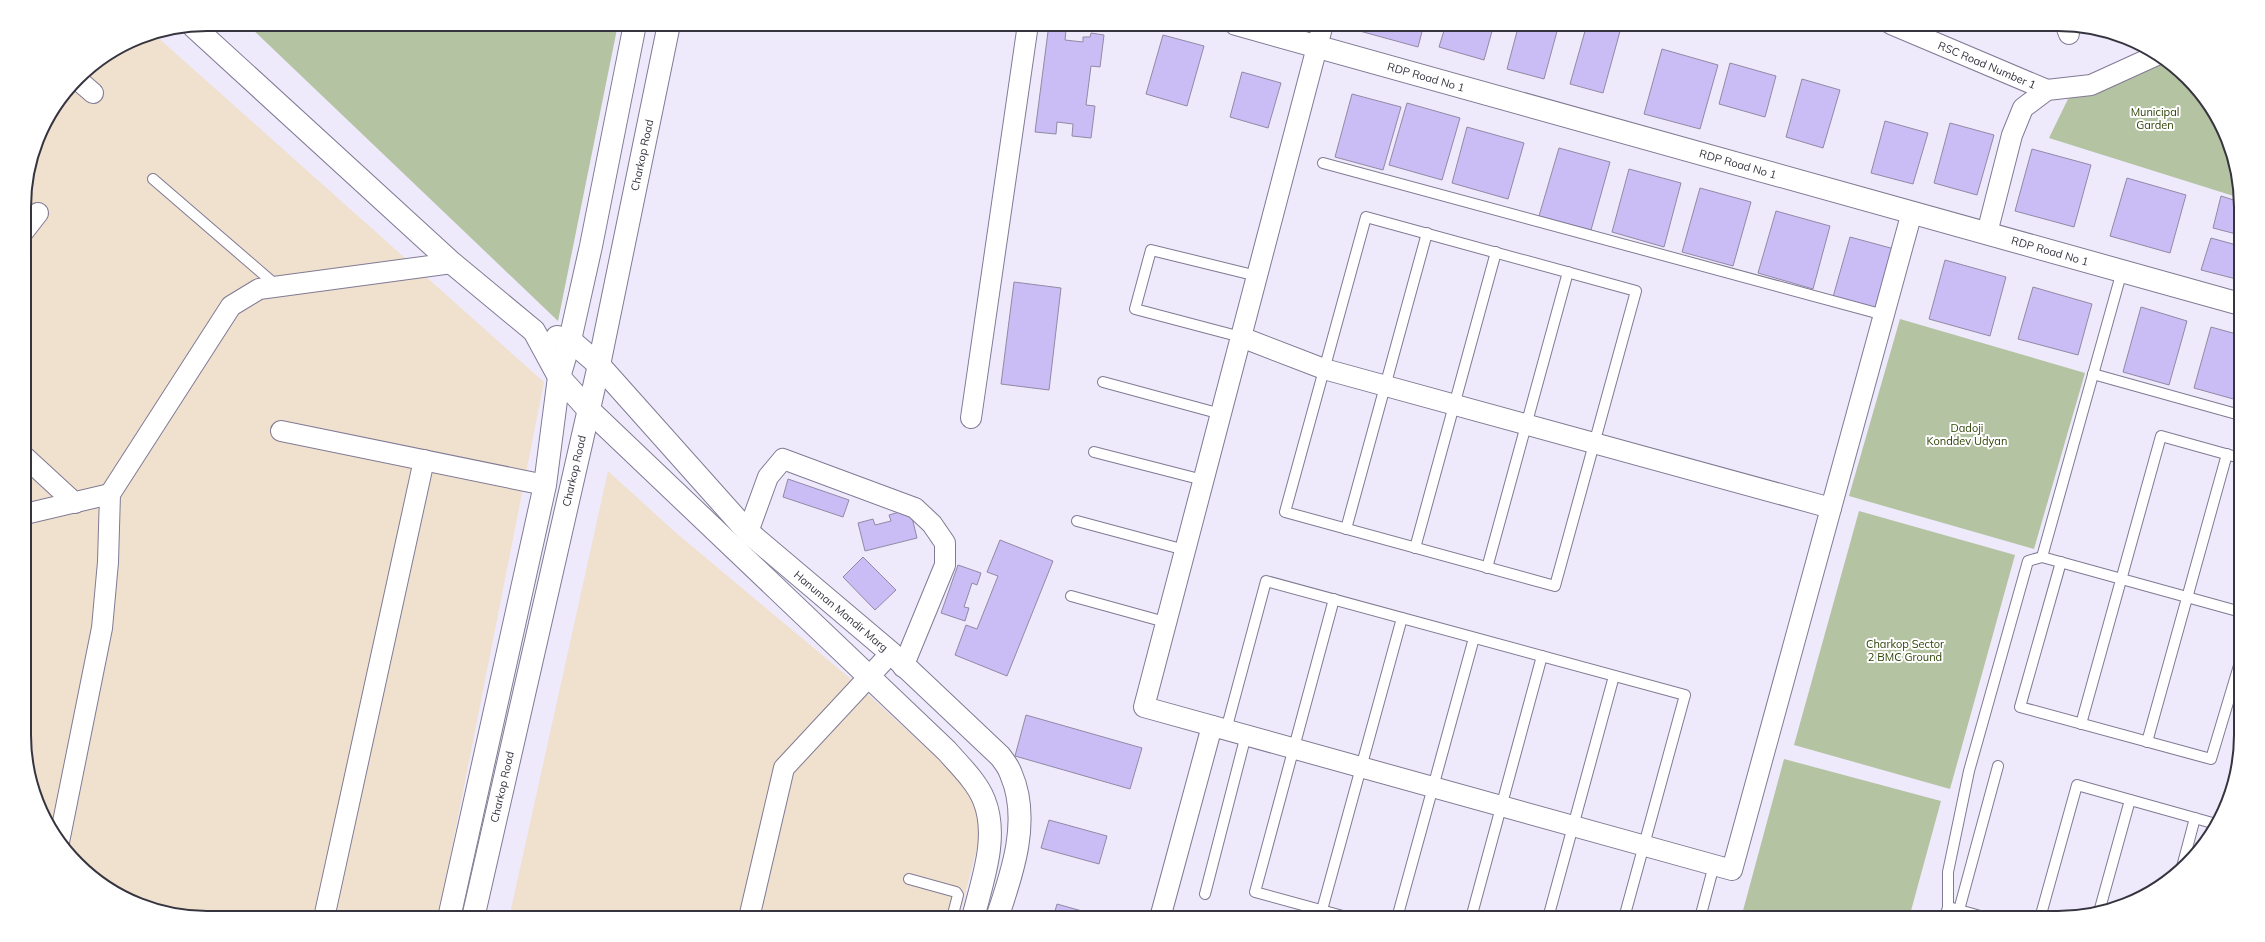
<svg xmlns="http://www.w3.org/2000/svg" width="2265" height="942" font-family="Mulish,sans-serif">
	<style>
		.industrial { fill: #efe1ce }
		.green { fill: #b4c3a2 }
		.building { fill: #cabcf4; stroke: #918aa5 }
		.lines { fill: none; stroke-linecap: round; stroke-linejoin: round }
		.service-casing { stroke: #817a94; stroke-width: 12 }
		.minor-casing { stroke: #817a94; stroke-width: 22 }
		.tertiary-casing { stroke: #817a94; stroke-width: 24 }
		.service { stroke: #fff; stroke-width: 10 }
		.minor { stroke: #fff; stroke-width: 20 }
		.tertiary { stroke: #fff; stroke-width: 22 }
		.labels { text-anchor: middle; dominant-baseline: central; stroke-width: 4; stroke-linejoin: round; paint-order: stroke }
		.street-label { font-size: 11px; fill: #36343f; stroke: #fff }
		.park-label { font-size: 11px; fill: #2d4305; stroke: #fff }
		.rim { fill: none; stroke: #36343f; stroke-width: 2 }
	</style>
	<rect width="100%" height="100%" fill="#eeeafc"/>
	<!-- industrial -->
	<g class="industrial">
		<path d="M 154,34 L 544,382 L 438,918 L 207,918 L 137,904 L 96,880 L 62,847 L 38,805 L 26,759 L 24,195 L 43,126 L 86,70 L 137,38 Z"/>
		<path d="M 608,471 L 675,532 L 858,685 L 988,805 L 959,918 L 509,918 Z"/>
	</g>
	<!-- green -->
	<g class="green">
		<path d="M 247,24 L 618,24 L 558,321 Z"/>
		<path d="M 2165,59 L 2203,96 L 2227,137 L 2239,183 L 2240,198 L 2049,138 L 2068,99 Z"/>
		<path d="M 1900,319 L 2085,373 L 2034,549 L 1849,496 Z"/>
		<path d="M 1859,511 L 2015,555 L 1950,789 L 1794,745 Z"/>
		<path d="M 1784,759 L 1941,801 L 1909,918 L 1741,918 Z"/>
	</g>
	<!-- building -->
	<g class="building">
		<path d="M 1049,24 L 1062,24 L 1061,29 L 1066,30 L 1065,40 L 1083,42 L 1083,37 L 1090,37 L 1091,33 L 1104,35 L 1100,67 L 1091,66 L 1086,105 L 1095,106 L 1091,138 L 1072,136 L 1073,124 L 1057,122 L 1056,134 L 1035,132 Z"/>
		<path d="M 1358,24 L 1424,24 L 1418,47 L 1356,30 Z"/>
		<path d="M 1446,24 L 1494,24 L 1484,60 L 1439,47 Z"/>
		<path d="M 1519,24 L 1559,24 L 1544,79 L 1507,69 Z"/>
		<path d="M 1587,24 L 1622,24 L 1603,93 L 1570,84 Z"/>
		<path d="M 1163,35 L 1204,46 L 1187,106 L 1146,94 Z"/>
		<path d="M 1662,49 L 1718,65 L 1700,129 L 1644,114 Z"/>
		<path d="M 1730,63 L 1776,76 L 1765,117 L 1719,104 Z"/>
		<path d="M 1242,72 L 1281,83 L 1268,128 L 1230,117 Z"/>
		<path d="M 1802,79 L 1840,90 L 1823,148 L 1786,137 Z"/>
		<path d="M 1352,94 L 1401,107 L 1383,170 L 1335,157 Z"/>
		<path d="M 1407,103 L 1460,118 L 1442,180 L 1389,165 Z"/>
		<path d="M 1885,121 L 1928,133 L 1913,184 L 1871,173 Z"/>
		<path d="M 1950,123 L 1994,135 L 1977,195 L 1934,183 Z"/>
		<path d="M 1467,127 L 1524,143 L 1508,199 L 1452,183 Z"/>
		<path d="M 1559,148 L 1610,162 L 1591,230 L 1539,216 Z"/>
		<path d="M 2032,149 L 2091,165 L 2074,227 L 2015,211 Z"/>
		<path d="M 1629,169 L 1681,183 L 1664,247 L 1612,232 Z"/>
		<path d="M 2127,178 L 2186,195 L 2170,253 L 2110,236 Z"/>
		<path d="M 1700,188 L 1751,202 L 1733,266 L 1682,252 Z"/>
		<path d="M 2221,196 L 2240,202 L 2240,235 L 2213,228 Z"/>
		<path d="M 1776,211 L 1830,226 L 1813,289 L 1758,273 Z"/>
		<path d="M 1850,237 L 1898,250 L 1881,310 L 1833,297 Z"/>
		<path d="M 2211,238 L 2240,246 L 2240,280 L 2201,270 Z"/>
		<path d="M 1945,260 L 2006,277 L 1990,336 L 1929,319 Z"/>
		<path d="M 1014,282 L 1061,288 L 1049,390 L 1001,384 Z"/>
		<path d="M 2033,287 L 2092,304 L 2078,355 L 2018,339 Z"/>
		<path d="M 2141,307 L 2187,321 L 2169,385 L 2123,372 Z"/>
		<path d="M 2211,327 L 2240,335 L 2240,389 L 2237,400 L 2194,388 Z"/>
		<path d="M 788,479 L 849,500 L 843,517 L 783,497 Z"/>
		<path d="M 910,509 L 917,538 L 865,551 L 858,523 L 873,519 L 875,525 L 891,521 L 889,515 Z"/>
		<path d="M 1000,540 L 1053,561 L 1007,676 L 955,655 L 966,625 L 977,629 L 998,576 L 987,572 Z"/>
		<path d="M 863,557 L 896,590 L 875,610 L 843,577 Z"/>
		<path d="M 958,565 L 981,573 L 977,585 L 972,583 L 964,607 L 969,608 L 965,621 L 941,613 Z"/>
		<path d="M 1026,715 L 1142,748 L 1130,789 L 1015,756 Z"/>
		<path d="M 1049,820 L 1107,836 L 1099,864 L 1041,848 Z"/>
		<path d="M 1057,904 L 1107,918 L 1053,918 Z"/>
	</g>
	<g class="lines">
		<defs>
			<g id="service">
				<path d="M 1323,163 L 1884,315"/>
				<path d="M 153,179 L 277,286"/>
				<path d="M 1366,217 L 1636,291 L 1555,586 L 1285,512 Z"/>
				<path d="M 1241,337 L 1135,309 L 1151,250 L 1257,276"/>
				<path d="M 2093,374 L 2240,415"/>
				<path d="M 1103,382 L 1221,414"/>
				<path d="M 1094,452 L 1203,480"/>
				<path d="M 1077,521 L 1185,550"/>
				<path d="M 1346,529 L 1427,233"/>
				<path d="M 1415,548 L 1496,252"/>
				<path d="M 2042,557 L 2122,271"/>
				<path d="M 2061,562 L 2020,707 L 2211,759 L 2241,659"/>
				<path d="M 1487,568 L 1568,272"/>
				<path d="M 1071,596 L 1165,622"/>
				<path d="M 1334,599 L 1255,892 L 1350,918"/>
				<path d="M 2081,724 L 2161,436 L 2240,458"/>
				<path d="M 1226,730 L 1266,581 L 1685,695 L 1624,918"/>
				<path d="M 2147,742 L 2227,454"/>
				<path d="M 2182,867 L 2195,818"/>
				<path d="M 909,879 L 956,892 L 958,895 L 952,918"/>
				<path d="M 1205,894 L 1246,735"/>
				<path d="M 1952,908 L 1987,918"/>
				<path d="M 1322,910 L 1402,618"/>
				<path d="M 1959,910 L 1998,766"/>
				<path d="M 2099,912 L 2130,800"/>
				<path d="M 1397,918 L 1474,638"/>
				<path d="M 1471,918 L 1542,656"/>
				<path d="M 1548,918 L 1614,676"/>
				<path d="M 1700,918 L 1714,865"/>
				<path d="M 1945,918 L 1948,907 L 1948,872 L 1969,771 L 2028,561 L 2042,557 L 2241,612"/>
				<path d="M 2040,918 L 2077,785 L 2216,824"/>
			</g>
			<g id="minor">
				<path d="M 1323,24 L 1144,707 L 1732,870 L 1912,212"/>
				<path d="M 1891,24 L 2047,90"/>
				<path d="M 2066,26 L 2069,34"/>
				<path d="M 78,80 L 93,93"/>
				<path d="M 24,231 L 38,213"/>
				<path d="M 1987,233 L 2012,135 L 2023,108 L 2047,90 L 2091,85 L 2157,55"/>
				<path d="M 1241,337 L 1324,369 L 1831,508"/>
				<path d="M 971,418 L 1028,24"/>
				<path d="M 281,431 L 545,485"/>
				<path d="M 25,457 L 75,503"/>
				<path d="M 25,514 L 110,494"/>
				<path d="M 748,532 L 768,477 L 783,459 L 915,508 L 932,524 L 945,543 L 945,565 L 903,667"/>
				<path d="M 59,842 L 102,628 L 108,562 L 110,494 L 231,306 L 259,289 L 452,263"/>
				<path d="M 324,918 L 424,460"/>
				<path d="M 749,918 L 784,768 L 891,653"/>
				<path d="M 1160,918 L 1212,726"/>
			</g>
			<g id="tertiary">
				<path d="M 1236,24 L 2240,304"/>
				<path d="M 194,27 L 452,263 L 534,331 L 559,377 L 588,409 L 947,751 C 960,766 977,782 984,800 C 999,837 982,881 973,918"/>
				<path d="M 557,337 L 570,340 L 599,365 L 748,532 L 891,653 L 1000,756 C 1004,761 1009,768 1011,774 C 1031,820 1012,874 997,918"/>
				<path d="M 449,918 L 545,485 L 559,377 L 570,340 L 591,246 L 635,24"/>
				<path d="M 473,918 L 599,365 L 669,24"/>
			</g>
		</defs>
		<!-- service casing -->
		<use href="#service" class="service-casing"/>
		<!-- minor casing -->
		<use href="#minor" class="minor-casing"/>
		<!-- tertiary casing -->
		<use href="#tertiary" class="tertiary-casing"/>
		<!-- service -->
		<use href="#service" class="service"/>
		<!-- minor -->
		<use href="#minor" class="minor"/>
		<!-- tertiary -->
		<use href="#tertiary" class="tertiary"/>
	</g>
	<g class="labels">
		<!-- street labels -->
		<g class="street-label">
			<text transform="translate(1987 65) rotate(23)">RSC Road Number 1</text>
			<text transform="translate(1426 77) rotate(16)">RDP Road No 1</text>
			<text transform="translate(642 155) rotate(-78)">Charkop Road</text>
			<text transform="translate(1738 164) rotate(16)">RDP Road No 1</text>
			<text transform="translate(2050 251) rotate(16)">RDP Road No 1</text>
			<text transform="translate(574 471) rotate(-77)">Charkop Road</text>
			<text transform="translate(841 611) rotate(40)">Hanuman Mandir Marg</text>
			<text transform="translate(502 787) rotate(-77)">Charkop Road</text>
		</g>
		<!-- park labels -->
		<g class="park-label">
			<text x="2155" y="112">Municipal<tspan x="2155" dy="13">Garden</tspan></text>
			<text x="1967" y="428">Dadoji<tspan x="1967" dy="13">Konddev Udyan</tspan></text>
			<text x="1905" y="644">Charkop Sector<tspan x="1905" dy="13">2 BMC Ground</tspan></text>
		</g>
	</g>
	<!-- crop -->
	<path d="M0 0H2265V942H0ZM207 31H2058A176 176 0 0 1 2234 207V735A176 176 0 0 1 2058 911H207A176 176 0 0 1 31 735V207A176 176 0 0 1 207 31Z" fill="#fff" fill-rule="evenodd"/>
	<path class="rim" d="M207 31H2058A176 176 0 0 1 2234 207V735A176 176 0 0 1 2058 911H207A176 176 0 0 1 31 735V207A176 176 0 0 1 207 31Z"/>
</svg>
